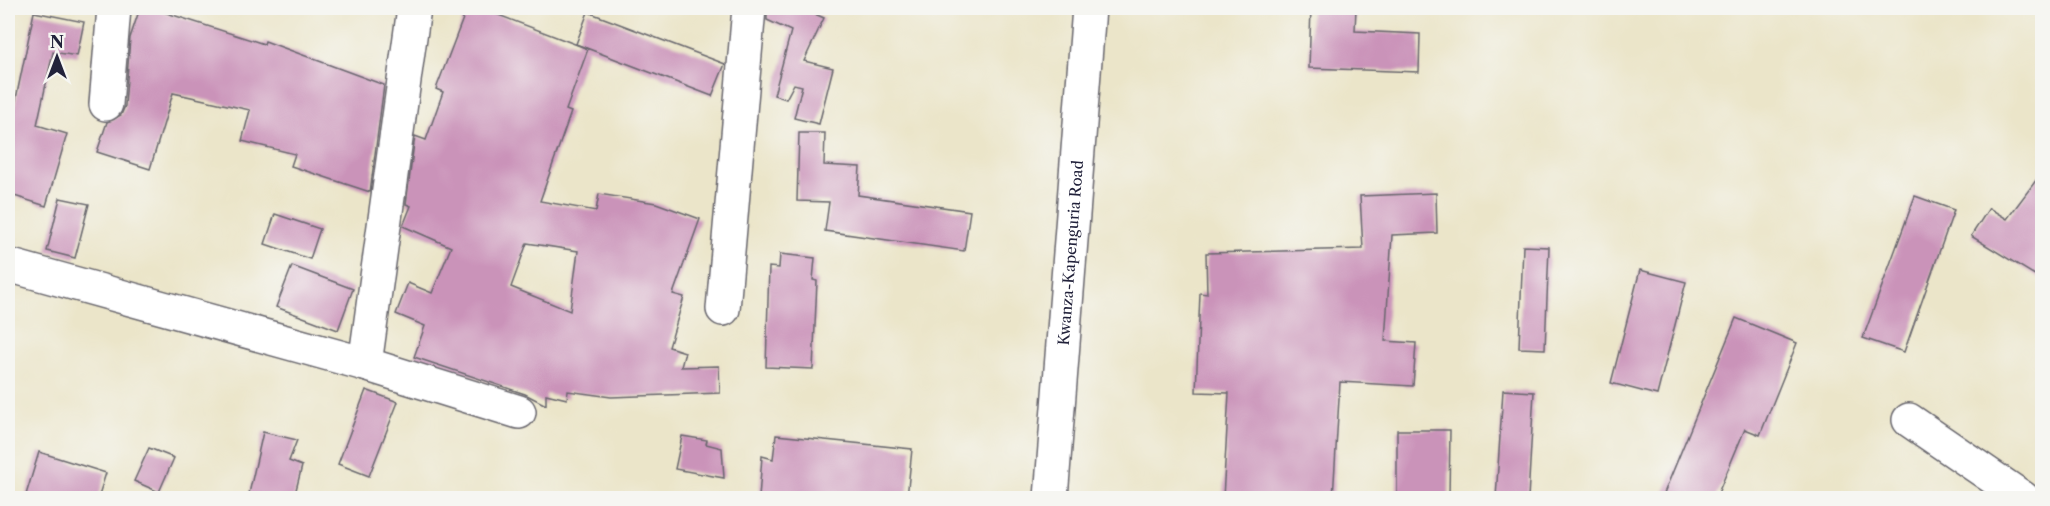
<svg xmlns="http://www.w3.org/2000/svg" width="2050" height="506" font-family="'Libre Caslon Text',serif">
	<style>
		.building { fill: #ca93b9; fill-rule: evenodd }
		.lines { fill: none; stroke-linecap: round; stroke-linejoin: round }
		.minor-casing { stroke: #68666d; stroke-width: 36 }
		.minor { stroke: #fff; stroke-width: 33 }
		.labels { text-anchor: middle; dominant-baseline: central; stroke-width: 5; stroke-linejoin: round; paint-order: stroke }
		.street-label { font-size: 15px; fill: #22223b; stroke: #f6f6f2 }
	</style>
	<rect width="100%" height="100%" fill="#f6f6f2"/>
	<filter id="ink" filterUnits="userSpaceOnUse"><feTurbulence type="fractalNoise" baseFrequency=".0167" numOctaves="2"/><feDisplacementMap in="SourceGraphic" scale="12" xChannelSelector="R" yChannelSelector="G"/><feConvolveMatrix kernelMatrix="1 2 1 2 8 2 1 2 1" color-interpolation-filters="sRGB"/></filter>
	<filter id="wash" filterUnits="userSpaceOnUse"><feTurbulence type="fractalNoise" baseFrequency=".008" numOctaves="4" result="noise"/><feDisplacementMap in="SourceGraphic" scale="24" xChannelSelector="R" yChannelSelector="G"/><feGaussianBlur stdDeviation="1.35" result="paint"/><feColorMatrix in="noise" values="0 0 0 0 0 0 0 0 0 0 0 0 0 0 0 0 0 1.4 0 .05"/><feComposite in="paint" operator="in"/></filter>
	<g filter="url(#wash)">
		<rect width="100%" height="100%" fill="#ebe5c9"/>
		<g id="blocks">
			<!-- building -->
			<g class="building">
				<path d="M 140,8 L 151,8 L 264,44 L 265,41 L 384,85 L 370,192 L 291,166 L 295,154 L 242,141 L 250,110 L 173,93 L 150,169 L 97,152 L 107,122 L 121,115 L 125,106 L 130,38 Z"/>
				<path d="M 467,8 L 480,8 L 588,49 L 566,110 L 571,112 L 540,201 L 596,211 L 599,194 L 656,203 L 700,219 L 673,294 L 684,297 L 669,347 L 685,352 L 681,367 L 719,366 L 720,393 L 611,397 L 568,391 L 567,399 L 546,394 L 546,405 L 525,394 L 414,357 L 425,326 L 396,314 L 408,283 L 432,293 L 451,247 L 403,226 L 411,206 L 406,204 L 415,136 L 426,140 L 443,92 L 436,89 ZM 527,243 L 578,251 L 570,311 L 511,287 Z"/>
				<path d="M 767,8 L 801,8 L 824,18 L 804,61 L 833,68 L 819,124 L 794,118 L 802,86 L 794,84 L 786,99 L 774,95 L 791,31 L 767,20 Z"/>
				<path d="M 1311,8 L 1356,8 L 1355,31 L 1420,34 L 1419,72 L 1309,68 Z"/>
				<path d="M 34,12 L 84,22 L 77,56 L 53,52 L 37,125 L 67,134 L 46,206 L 8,194 L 8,117 L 12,118 Z"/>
				<path d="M 588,12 L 725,64 L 712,96 L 576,44 Z"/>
				<path d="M 799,133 L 825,133 L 824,165 L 860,167 L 858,195 L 970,211 L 964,251 L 825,231 L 829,202 L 797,201 Z"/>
				<path d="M 2043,171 L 2043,280 L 1971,236 L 1989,208 L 2007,219 Z"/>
				<path d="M 1436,193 L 1437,233 L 1392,235 L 1385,341 L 1416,343 L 1413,386 L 1340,382 L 1333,498 L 1223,498 L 1229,393 L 1196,392 L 1200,293 L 1207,294 L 1206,253 L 1363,249 L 1360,196 Z"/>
				<path d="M 1915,196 L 1954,210 L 1904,352 L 1863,338 Z"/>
				<path d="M 60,198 L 89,204 L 75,258 L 47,251 Z"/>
				<path d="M 275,214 L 320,229 L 310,259 L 265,244 Z"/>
				<path d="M 1523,246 L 1549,247 L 1545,349 L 1519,348 Z"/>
				<path d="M 780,254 L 815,258 L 813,280 L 817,281 L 813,369 L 766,367 L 769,267 L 779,268 Z"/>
				<path d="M 292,266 L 353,289 L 338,330 L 276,307 Z"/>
				<path d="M 1640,270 L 1686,282 L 1657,395 L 1611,383 Z"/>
				<path d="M 1736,318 L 1797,343 L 1760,435 L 1745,429 L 1716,498 L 1662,498 Z"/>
				<path d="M 366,390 L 398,402 L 369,476 L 338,464 Z"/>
				<path d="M 1503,390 L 1534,392 L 1528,498 L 1496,498 Z"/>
				<path d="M 1397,430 L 1450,430 L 1449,498 L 1397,498 Z"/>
				<path d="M 263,432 L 297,440 L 289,461 L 302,466 L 294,498 L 248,498 Z"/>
				<path d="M 776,435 L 912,449 L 907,498 L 759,498 L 762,456 L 773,459 Z"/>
				<path d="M 682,436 L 707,440 L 706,444 L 722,448 L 724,478 L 675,469 Z"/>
				<path d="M 149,448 L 174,458 L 159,492 L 134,481 Z"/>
				<path d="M 39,452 L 106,473 L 98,498 L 25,498 Z"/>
			</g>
		</g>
	</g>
	<g filter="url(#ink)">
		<use href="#blocks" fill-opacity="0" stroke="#68666d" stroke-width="1.5"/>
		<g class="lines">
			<defs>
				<g id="minor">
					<path d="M 106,104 L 114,8"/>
					<path d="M 8,265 L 365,364 L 519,412"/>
					<path d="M 723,309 L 749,8"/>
					<path d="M 365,364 L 414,8"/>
					<path d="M 1909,420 L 2023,498"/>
					<path id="s1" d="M 1051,498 L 1089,8"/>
				</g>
			</defs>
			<!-- minor casing -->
			<use href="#minor" class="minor-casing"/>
			<!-- minor -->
			<use href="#minor" class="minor"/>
		</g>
	</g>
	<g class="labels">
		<!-- street labels -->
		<g class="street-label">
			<text stroke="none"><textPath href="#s1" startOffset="246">Kwanza-Kapenguria Road</textPath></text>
		</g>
	</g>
	<!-- margin -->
	<rect width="2050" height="506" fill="none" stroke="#f6f6f2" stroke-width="30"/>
	<!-- north arrow -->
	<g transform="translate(57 57)" stroke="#f6f6f2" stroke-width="4.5" paint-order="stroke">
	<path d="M0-4.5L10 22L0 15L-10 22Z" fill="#22223b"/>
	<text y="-9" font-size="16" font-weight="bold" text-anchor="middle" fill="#22223b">N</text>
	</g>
</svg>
